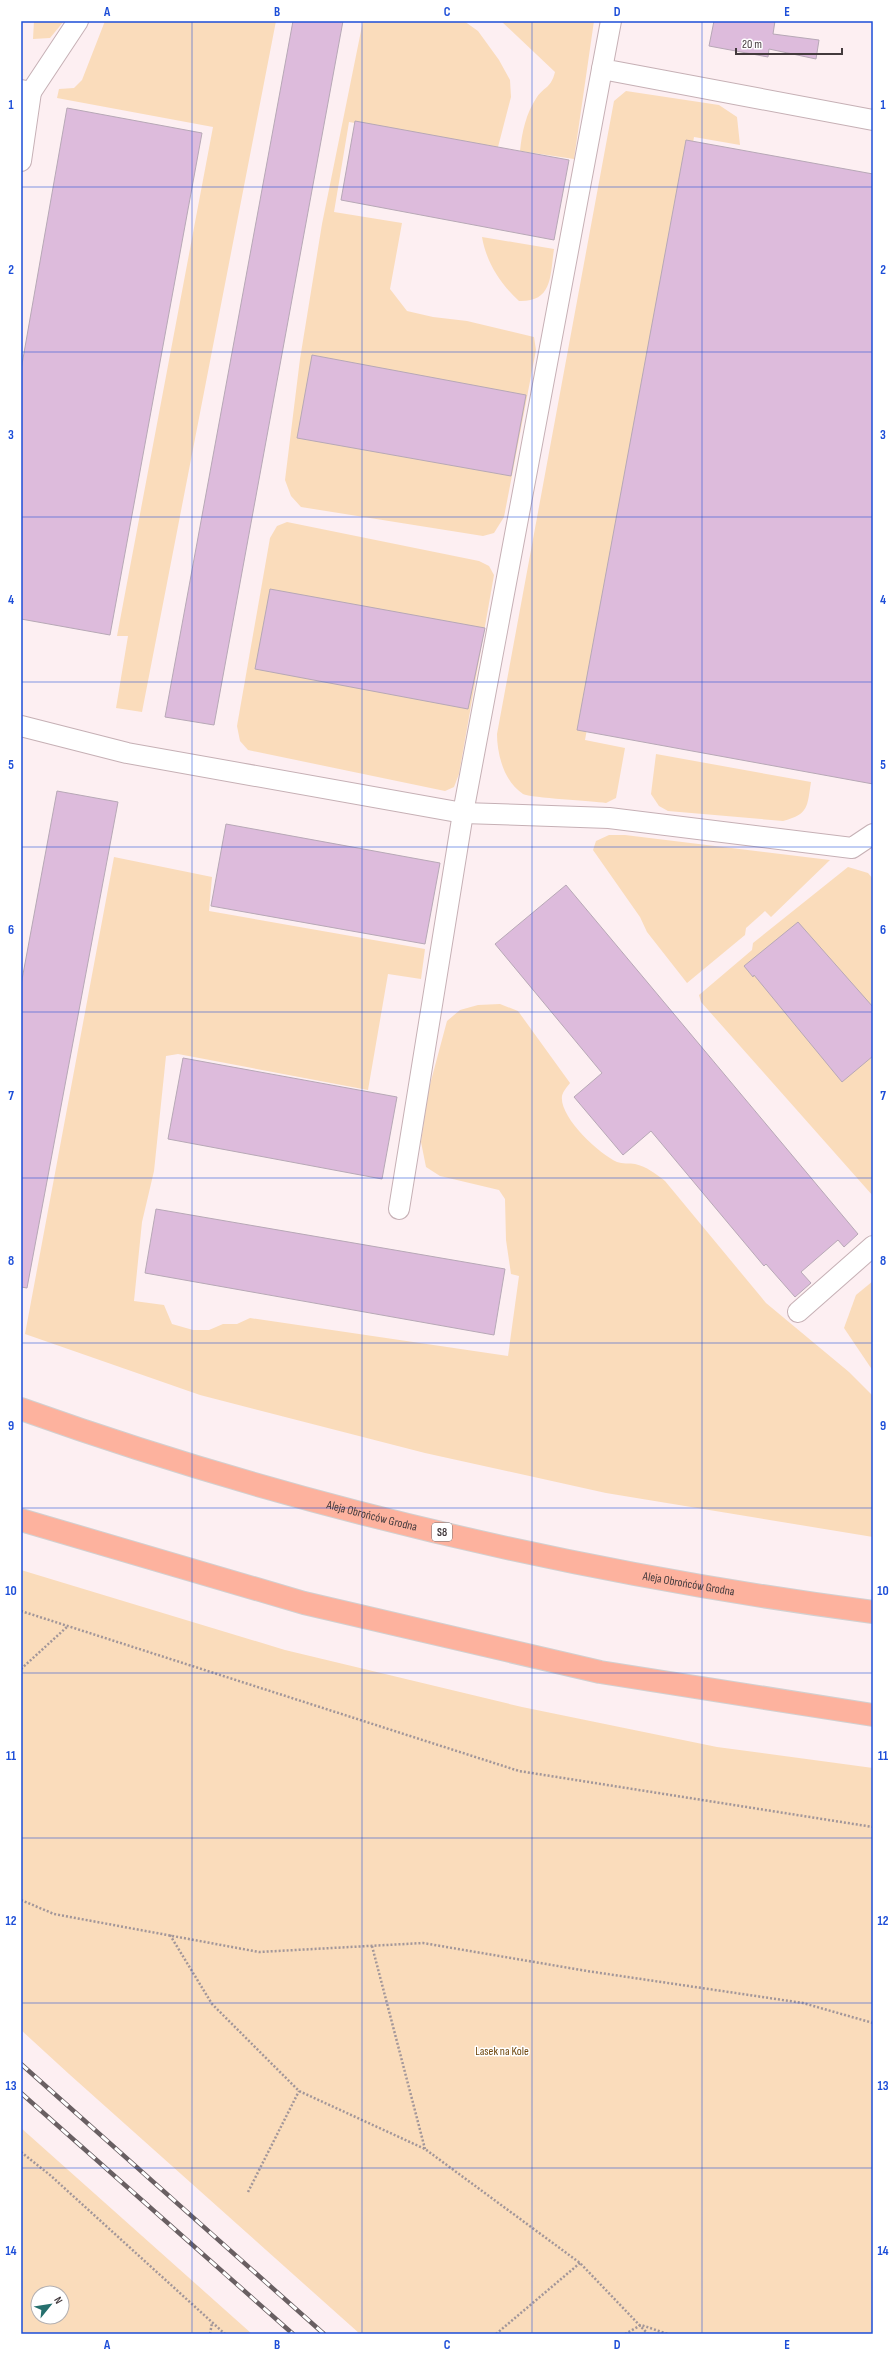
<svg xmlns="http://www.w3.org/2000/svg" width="894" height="2355" font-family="'Sofia Sans Condensed',sans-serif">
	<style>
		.green { fill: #fadcbb; fill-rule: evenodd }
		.building { fill: #ddbbdc; stroke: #b7a8b6 }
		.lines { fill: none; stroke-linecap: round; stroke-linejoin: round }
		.service-casing { stroke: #c6b0b5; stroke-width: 22 }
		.motorway-casing { stroke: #d2d0d0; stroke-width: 24 }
		.path { stroke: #a29699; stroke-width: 2.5; stroke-dasharray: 2 2; stroke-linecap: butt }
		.service { stroke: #fff; stroke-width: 20 }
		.motorway { stroke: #fdb29e; stroke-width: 22 }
		.rail-casing { stroke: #695f62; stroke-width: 4.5 }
		.rail { stroke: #fff; stroke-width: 3; stroke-dasharray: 9; stroke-linecap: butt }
		.grid { fill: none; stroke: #1d4ed8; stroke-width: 1; stroke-opacity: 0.55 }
		.labels { text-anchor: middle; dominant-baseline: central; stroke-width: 3; stroke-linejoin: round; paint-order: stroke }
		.shield { fill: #fff; stroke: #7b7577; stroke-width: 1 }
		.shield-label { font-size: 11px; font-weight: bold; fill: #433a3d }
		.street-label { font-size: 12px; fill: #433a3d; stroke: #fff }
		.park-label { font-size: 12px; fill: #6f460c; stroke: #fff }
		.neatline { fill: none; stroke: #1d4ed8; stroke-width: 1.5 }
		.grid-label { font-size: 13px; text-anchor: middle; font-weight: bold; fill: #1d4ed8 }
	</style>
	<rect width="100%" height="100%" fill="#fdeff2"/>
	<!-- green -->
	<g class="green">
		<path d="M 34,21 L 64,21 L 50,38 L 33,39 Z"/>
		<path d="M 105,21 L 276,21 L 142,712 L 116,708 L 128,636 L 117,636 L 213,127 L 57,98 L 59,89 L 74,88 L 82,80 Z"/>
		<path d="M 363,21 L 464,21 L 478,31 L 499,60 L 510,80 L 511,97 L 498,147 L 349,122 L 334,212 L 402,223 L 390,289 L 407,311 L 433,317 L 467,321 L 534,337 L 536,350 L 504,517 L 494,533 L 483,536 L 301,507 L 291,496 L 285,480 L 300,359 L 322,224 Z"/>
		<path d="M 501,21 L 594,21 L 574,159 L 520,151 C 522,132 526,113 537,97 C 545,86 551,88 555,72 Z"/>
		<path d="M 626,91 L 719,105 L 737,117 L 740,145 L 694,137 L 585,740 L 625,748 L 616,798 L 606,803 C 593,801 531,798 523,794 C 504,782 497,754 497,734 L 614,101 Z"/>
		<path d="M 482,237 L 554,249 C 550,276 553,302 519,301 C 500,284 486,261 482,237 Z"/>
		<path d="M 287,522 L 479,561 L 489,566 L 494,575 L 459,774 L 454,787 L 445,791 L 248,750 L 240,741 L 237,726 L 270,538 L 277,526 Z"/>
		<path d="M 656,754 L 811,782 C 807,807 809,814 783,821 L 668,811 L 659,806 L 651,794 Z"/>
		<path d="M 609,835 L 625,835 L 830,860 L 771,917 L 765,911 L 746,928 L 745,935 L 687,983 L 647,932 L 640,917 L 593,850 L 596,841 Z"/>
		<path d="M 114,857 L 212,877 L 209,911 L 425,949 L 421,979 L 388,974 L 368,1090 L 178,1054 L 166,1056 L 154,1171 L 142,1222 L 134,1301 L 164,1305 L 172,1324 L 193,1330 L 209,1330 L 223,1324 L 237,1324 L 250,1318 L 508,1356 L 519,1276 L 511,1274 L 506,1240 L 505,1199 L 499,1190 L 440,1176 L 426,1167 L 421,1142 L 428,1092 L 447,1021 L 460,1010 L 478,1005 L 500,1004 L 518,1011 L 570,1083 C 568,1086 563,1091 562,1096 C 559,1117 599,1154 617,1162 C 622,1164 630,1163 635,1164 C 647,1167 655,1173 665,1181 L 766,1303 L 849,1372 L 873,1396 L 873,1537 L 606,1493 L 425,1453 L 200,1395 L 25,1334 Z"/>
		<path d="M 848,867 L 868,873 L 873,879 L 873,1196 L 701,1002 L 699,995 L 752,950 L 753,943 Z"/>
		<path d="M 873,1281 L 873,1371 L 844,1328 L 856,1295 Z"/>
		<path d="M 21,1570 L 285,1650 L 522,1707 L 717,1747 L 873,1768 L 873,2334 L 360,2334 L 69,2074 L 21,2030 Z"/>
		<path d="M 21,2128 L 252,2334 L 21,2334 ZM 38,2293 L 62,2293 L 62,2317 L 38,2317 Z"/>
	</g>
	<!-- building -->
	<g class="building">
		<path d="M 293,21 L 343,21 L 214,725 L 165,717 Z"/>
		<path d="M 714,21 L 775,21 L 773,34 L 819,40 L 816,59 L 769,49 L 768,57 L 709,46 Z"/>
		<path d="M 67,108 L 202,133 L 110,635 L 21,619 L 21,370 Z"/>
		<path d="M 355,121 L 569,160 L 554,240 L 341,200 Z"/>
		<path d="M 686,140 L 873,174 L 873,784 L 577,730 Z"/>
		<path d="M 312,355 L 526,395 L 511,476 L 297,438 Z"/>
		<path d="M 270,589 L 485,628 L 468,709 L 255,669 Z"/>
		<path d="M 57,791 L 118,802 L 27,1288 L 21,1287 L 21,985 Z"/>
		<path d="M 226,824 L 440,863 L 425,944 L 211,906 Z"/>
		<path d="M 566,885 L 858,1234 L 844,1247 L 838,1240 L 801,1272 L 811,1283 L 795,1297 L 766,1264 L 764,1266 L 651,1131 L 623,1155 L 574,1097 L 602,1073 L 495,944 Z"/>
		<path d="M 798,922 L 873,1007 L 873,1056 L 842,1082 L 754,975 L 753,977 L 744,966 Z"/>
		<path d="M 183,1058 L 397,1097 L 382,1179 L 168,1139 Z"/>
		<path d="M 156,1209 L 505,1269 L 494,1335 L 145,1273 Z"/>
	</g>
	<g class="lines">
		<defs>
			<g id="service">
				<path d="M 611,21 L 602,69 L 873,120"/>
				<path d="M 21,90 L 31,92 L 21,161"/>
				<path d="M 31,92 L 78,21"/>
				<path d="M 21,726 L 127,753 L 463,813 L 609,818 L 852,848 L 873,834"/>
				<path d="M 399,1209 L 463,813 L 602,69"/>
				<path d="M 798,1312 L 873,1246"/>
			</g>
			<g id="motorway">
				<path id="s1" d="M 21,1409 C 296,1507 584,1574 873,1612"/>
				<path d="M 21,1520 L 304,1603 L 600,1672 L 873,1715"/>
			</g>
		</defs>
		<!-- service casing -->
		<use href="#service" class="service-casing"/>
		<!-- motorway casing -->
		<use href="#motorway" class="motorway-casing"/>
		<!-- path -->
		<g class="path">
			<path d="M 21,1611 L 519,1771 L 873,1827"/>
			<path d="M 21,1669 L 68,1626"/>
			<path d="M 21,1900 L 54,1914 L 259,1952 L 423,1943 L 587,1971 L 803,2003 L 873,2023"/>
			<path d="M 170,1935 L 212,2004 L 299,2091 L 425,2149 L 580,2263 L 648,2334"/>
			<path d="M 372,1946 L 425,2149"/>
			<path d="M 21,2152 L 50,2175 L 225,2334"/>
			<path d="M 248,2192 L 299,2091"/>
			<path d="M 210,2334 L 212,2323"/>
			<path d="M 496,2334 L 580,2263"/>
			<path d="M 625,2334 L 641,2325 L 668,2334"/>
		</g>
		<!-- service -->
		<use href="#service" class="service"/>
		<!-- motorway -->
		<use href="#motorway" class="motorway"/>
		<defs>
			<g id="rail">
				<path d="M 21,2064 L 324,2334"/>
				<path d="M 21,2093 L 293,2334"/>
			</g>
		</defs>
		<!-- rail casing -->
		<use href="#rail" class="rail-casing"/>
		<!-- rail -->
		<use href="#rail" class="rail"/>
	</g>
	<!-- grid -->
	<path class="grid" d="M 192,21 L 192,2334M 362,21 L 362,2334M 532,21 L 532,2334M 702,21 L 702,2334M 21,187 L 873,187M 21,352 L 873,352M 21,517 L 873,517M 21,682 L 873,682M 21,847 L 873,847M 21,1012 L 873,1012M 21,1178 L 873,1178M 21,1343 L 873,1343M 21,1508 L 873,1508M 21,1673 L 873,1673M 21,1838 L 873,1838M 21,2003 L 873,2003M 21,2168 L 873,2168"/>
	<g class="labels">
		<!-- shield labels -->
		<rect class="shield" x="432" y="1523" width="20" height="18" rx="3"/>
		<g class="shield-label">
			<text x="442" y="1532">S8</text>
		</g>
		<!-- street labels -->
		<g class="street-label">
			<text stroke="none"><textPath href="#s1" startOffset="367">Aleja Obrońców Grodna</textPath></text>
			<text stroke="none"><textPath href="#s1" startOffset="691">Aleja Obrońców Grodna</textPath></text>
		</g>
		<!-- park labels -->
		<g class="park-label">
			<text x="502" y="2051">Lasek na Kole</text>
		</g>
	</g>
	<!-- border -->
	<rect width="894" height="2355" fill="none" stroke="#ffffff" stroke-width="44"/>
	<!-- north arrow -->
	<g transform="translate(50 2305) rotate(60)"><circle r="19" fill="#ffffff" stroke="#b4b0b1"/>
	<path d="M0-3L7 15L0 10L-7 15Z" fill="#26706e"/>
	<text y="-6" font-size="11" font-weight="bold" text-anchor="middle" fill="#433a3d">N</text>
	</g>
	<!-- scale -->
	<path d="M736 48v6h106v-6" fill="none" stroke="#433a3d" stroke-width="2"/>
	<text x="742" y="48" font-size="12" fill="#433a3d" stroke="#ffffff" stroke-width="3" paint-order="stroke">20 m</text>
	<rect x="22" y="22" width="850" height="2311" class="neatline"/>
	<g class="grid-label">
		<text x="107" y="16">A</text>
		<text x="277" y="16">B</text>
		<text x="447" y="16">C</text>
		<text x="617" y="16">D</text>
		<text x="787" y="16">E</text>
		<text x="11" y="109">1</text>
		<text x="883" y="109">1</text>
		<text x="11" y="274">2</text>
		<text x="883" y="274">2</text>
		<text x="11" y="439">3</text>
		<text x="883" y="439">3</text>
		<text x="11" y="604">4</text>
		<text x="883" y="604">4</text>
		<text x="11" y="769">5</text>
		<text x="883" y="769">5</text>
		<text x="11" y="934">6</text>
		<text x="883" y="934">6</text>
		<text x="11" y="1100">7</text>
		<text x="883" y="1100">7</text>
		<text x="11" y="1265">8</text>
		<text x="883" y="1265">8</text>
		<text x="11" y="1430">9</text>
		<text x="883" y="1430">9</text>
		<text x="11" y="1595">10</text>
		<text x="883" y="1595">10</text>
		<text x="11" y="1760">11</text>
		<text x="883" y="1760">11</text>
		<text x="11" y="1925">12</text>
		<text x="883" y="1925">12</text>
		<text x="11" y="2090">13</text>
		<text x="883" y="2090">13</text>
		<text x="11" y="2255">14</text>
		<text x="883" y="2255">14</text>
		<text x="107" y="2349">A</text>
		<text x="277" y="2349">B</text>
		<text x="447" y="2349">C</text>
		<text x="617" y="2349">D</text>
		<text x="787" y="2349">E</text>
	</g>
</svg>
